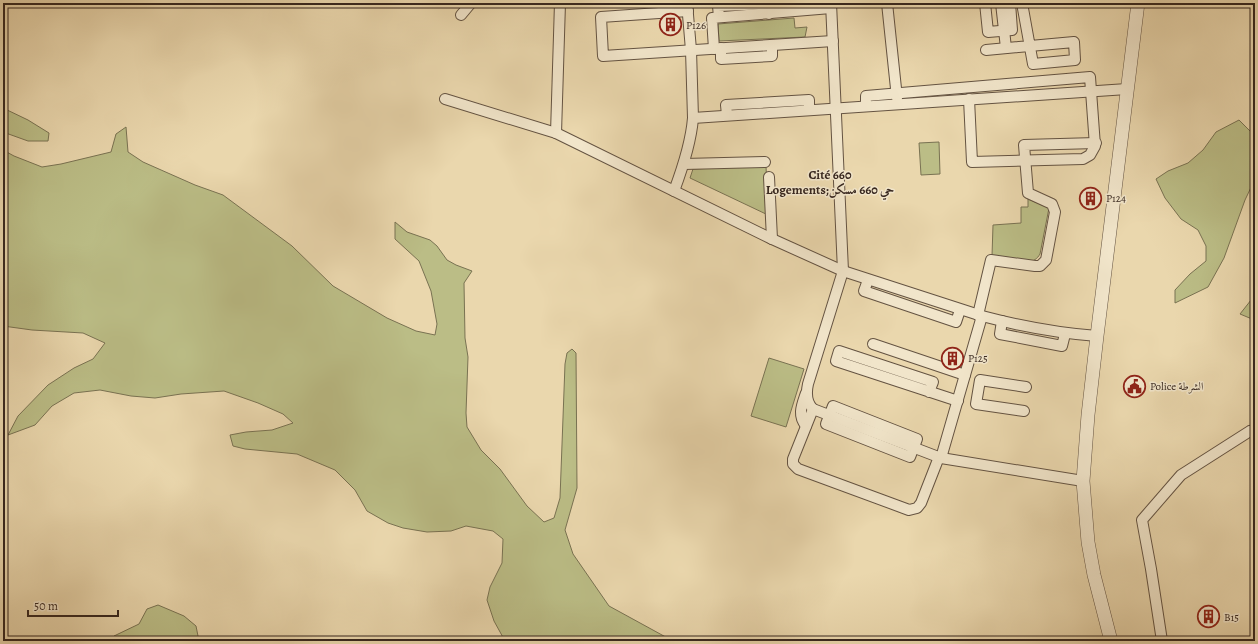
<svg xmlns="http://www.w3.org/2000/svg" width="1258" height="644" font-family="Alegreya,Amiri,serif">
	<style>
		.green { fill: #bbbd86; stroke: #797252 }
		.lines { fill: none; stroke-linecap: round; stroke-linejoin: round }
		.minor-casing { stroke: #645342; stroke-width: 12 }
		.tertiary-casing { stroke: #645342; stroke-width: 14 }
		.minor { stroke: #f1e5ca; stroke-width: 10 }
		.tertiary { stroke: #f1e5ca; stroke-width: 13 }
		.labels { text-anchor: middle; dominant-baseline: central; stroke-width: 3; stroke-linejoin: round; paint-order: stroke }
		.poi-label { font-size: 11px; fill: #37271f; stroke: #f1e5ca; text-anchor: start }
		.quarter-label { font-size: 13px; font-weight: bold; fill: #37271f; stroke: #f1e5ca }
	</style>
	<rect width="100%" height="100%" fill="#ead7ad"/>
	<filter id="stains"><feTurbulence type="fractalNoise" baseFrequency=".005" numOctaves="4"/><feColorMatrix values="0 0 0 0 .2 0 0 0 0 .09 0 0 0 0 .02 0 0 0 .5 -.17"/></filter>
	<radialGradient id="worn" r=".72"><stop offset=".6" stop-color="#630" stop-opacity="0"/><stop offset="1" stop-color="#630" stop-opacity=".3"/></radialGradient>
	<!-- green -->
	<g class="green">
		<path d="M 794,18 L 795,28 L 807,27 L 805,37 L 719,41 L 718,24 Z"/>
		<path d="M 3,108 L 28,120 L 49,133 L 48,141 L 28,141 L 3,132 Z"/>
		<path d="M 1239,120 L 1255,136 L 1255,179 L 1245,200 L 1224,258 L 1208,287 L 1175,303 L 1175,290 L 1190,274 L 1206,261 L 1206,246 L 1198,230 L 1181,219 L 1165,198 L 1156,179 L 1168,171 L 1188,163 L 1203,150 L 1216,132 Z"/>
		<path d="M 126,127 L 128,152 L 143,162 L 195,185 L 223,195 L 292,246 L 333,286 L 387,318 L 416,331 L 435,335 L 437,324 L 431,291 L 419,261 L 395,239 L 395,222 L 407,232 L 430,240 L 437,246 L 447,260 L 456,265 L 472,271 L 464,283 L 465,338 L 468,357 L 466,413 L 467,427 L 481,450 L 500,469 L 527,506 L 544,522 L 554,518 L 560,498 L 565,364 L 567,353 L 572,349 L 576,353 L 577,488 L 565,530 L 573,554 L 609,606 L 673,641 L 505,641 L 494,621 L 487,600 L 490,587 L 502,563 L 503,539 L 493,531 L 466,526 L 451,531 L 427,532 L 403,528 L 388,523 L 367,511 L 355,490 L 335,470 L 297,454 L 245,449 L 233,446 L 230,435 L 246,432 L 272,430 L 293,423 L 283,414 L 258,403 L 224,391 L 181,394 L 155,398 L 131,396 L 100,390 L 74,393 L 52,406 L 35,425 L 8,435 L 18,416 L 48,385 L 74,368 L 93,359 L 105,343 L 83,333 L 32,330 L 3,326 L 3,150 L 14,156 L 42,167 L 61,164 L 111,152 L 116,134 Z"/>
		<path d="M 939,142 L 940,174 L 921,175 L 919,143 Z"/>
		<path d="M 766,166 L 768,215 L 690,178 L 693,169 Z"/>
		<path d="M 1028,199 L 1049,208 L 1040,254 C 1037,259 1034,261 1028,262 L 992,256 L 993,225 L 1021,223 L 1021,207 L 1028,207 Z"/>
		<path d="M 1255,295 L 1255,318 L 1252,319 L 1240,314 Z"/>
		<path d="M 769,358 L 804,369 L 786,427 L 751,416 Z"/>
		<path d="M 158,605 L 184,616 L 196,626 L 199,641 L 111,641 L 114,636 L 139,624 L 147,609 Z"/>
	</g>
	<g class="lines">
		<defs>
			<g id="minor">
				<path d="M 831,3 L 843,271 L 808,384 C 806,393 806,402 813,409 L 941,458 L 1083,481"/>
				<path d="M 887,3 L 897,98"/>
				<path d="M 985,3 L 988,32 L 1012,30 L 1010,3"/>
				<path d="M 1001,3 L 1006,48"/>
				<path d="M 688,11 L 601,17 L 603,56 L 833,41"/>
				<path d="M 461,15 L 471,3"/>
				<path d="M 719,17 L 718,6 L 769,4 L 769,14"/>
				<path d="M 721,48 L 721,59 L 772,56 L 772,45"/>
				<path d="M 714,49 L 712,18 L 831,8"/>
				<path d="M 986,50 L 1074,42 L 1075,60 L 1033,64 L 1022,3"/>
				<path d="M 445,99 L 556,133 L 772,239 L 843,271 L 982,316 C 1020,326 1058,333 1097,336"/>
				<path d="M 866,106 L 866,96 L 1090,77 L 1095,146 L 1090,155 L 1083,159 L 972,162 L 969,99"/>
				<path d="M 727,115 L 726,105 L 809,100 L 809,110"/>
				<path d="M 693,118 L 1127,89"/>
				<path d="M 556,133 L 560,3"/>
				<path d="M 684,164 L 765,162"/>
				<path d="M 769,177 L 772,239"/>
				<path d="M 674,191 C 683,167 691,143 693,118 L 691,50 L 687,3"/>
				<path d="M 868,280 L 864,291 L 956,322 L 960,310"/>
				<path d="M 978,315 L 991,260 L 1035,266 L 1040,266 L 1046,260 L 1055,212 L 1052,204 L 1028,193 L 1024,145 L 1096,143"/>
				<path d="M 1002,321 L 1000,334 L 1062,346 L 1065,334"/>
				<path d="M 873,344 L 965,375"/>
				<path d="M 929,392 L 933,382 L 839,351 L 836,361 L 958,401"/>
				<path d="M 833,406 L 917,439 L 910,457 L 826,424 Z"/>
				<path d="M 813,409 L 793,459 L 793,464 L 798,469 L 909,510 L 917,508 L 921,503 L 939,457"/>
				<path d="M 1024,411 L 976,404 L 980,380 L 1026,387"/>
				<path d="M 806,426 C 797,415 802,405 806,393"/>
				<path d="M 941,458 L 982,316"/>
				<path d="M 1162,641 L 1151,569 L 1142,520 L 1181,475 L 1250,431 L 1255,430"/>
			</g>
			<path id="tertiary" d="M 1111,641 L 1094,575 L 1088,542 L 1083,481 L 1088,415 L 1097,336 L 1138,3"/>
		</defs>
		<!-- minor casing -->
		<use href="#minor" class="minor-casing"/>
		<!-- tertiary casing -->
		<use href="#tertiary" class="tertiary-casing"/>
		<!-- minor -->
		<use href="#minor" class="minor"/>
		<!-- tertiary -->
		<use href="#tertiary" class="tertiary"/>
	</g>
	<!-- icons -->
	<defs>
		<symbol id="building-ring" viewBox="-11 -11 22 22"><circle r="9.5" fill="#f1e5ca" stroke="#8f2418" stroke-width="1.5"/><path d="M-4-6H4V6H1V3H-1V6H-4ZM-2.5-4.3h1.7v1.8h-1.7ZM.8-4.3h1.7v1.8H.8ZM-2.5-1h1.7V.8h-1.7ZM.8-1h1.7V.8H.8Z" fill="#8f2418"/></symbol>
		<symbol id="civic-ring" viewBox="-11 -11 22 22"><circle r="9.5" fill="#f1e5ca" stroke="#8f2418" stroke-width="1.5"/><path d="M-.6-6.5H3V-4.5H.6V-3L4-1V1h2V6H-6V1h2V-1L-.6-3ZM-1.2 2.5V6h2.4V2.5Z" fill="#8f2418"/></symbol>
	</defs>
	<g fill-rule="evenodd">
		<use href="#building-ring" x="658" y="12" width="25" height="25"/>
		<use href="#building-ring" x="1078" y="186" width="25" height="25"/>
		<use href="#building-ring" x="940" y="346" width="25" height="25"/>
		<use href="#civic-ring" x="1122" y="374" width="25" height="25"/>
		<use href="#building-ring" x="1196" y="604" width="25" height="25"/>
	</g>
	<g class="labels">
		<!-- poi labels -->
		<g class="poi-label">
			<text x="686" y="25">P126</text>
			<text x="1106" y="198">P124</text>
			<text x="968" y="358">P125</text>
			<text x="1150" y="386">Police الشرطة</text>
			<text x="1224" y="617">B15</text>
		</g>
		<!-- quarter labels -->
		<g class="quarter-label">
			<text x="830" y="174">Cité 660<tspan x="830" dy="15">Logements;حي 660 مسكن</tspan></text>
		</g>
	</g>
	<!-- margin -->
	<rect width="1258" height="644" fill="none" stroke="#ead7ad" stroke-width="16"/>
	<rect x="4" y="4" width="1250" height="636" fill="none" stroke="#37271f" stroke-width="2"/>
	<rect x="8" y="8" width="1242" height="628" fill="none" stroke="#37271f"/>
	<!-- scale -->
	<path d="M28 610v6h90v-6" fill="none" stroke="#37271f" stroke-width="2"/>
	<text x="34" y="610" font-size="12" fill="#37271f" stroke="#f1e5ca" stroke-width="3" paint-order="stroke">50 m</text>
	<rect width="100%" height="100%" filter="url(#stains)"/>
	<rect width="100%" height="100%" fill="url(#worn)"/>
</svg>
